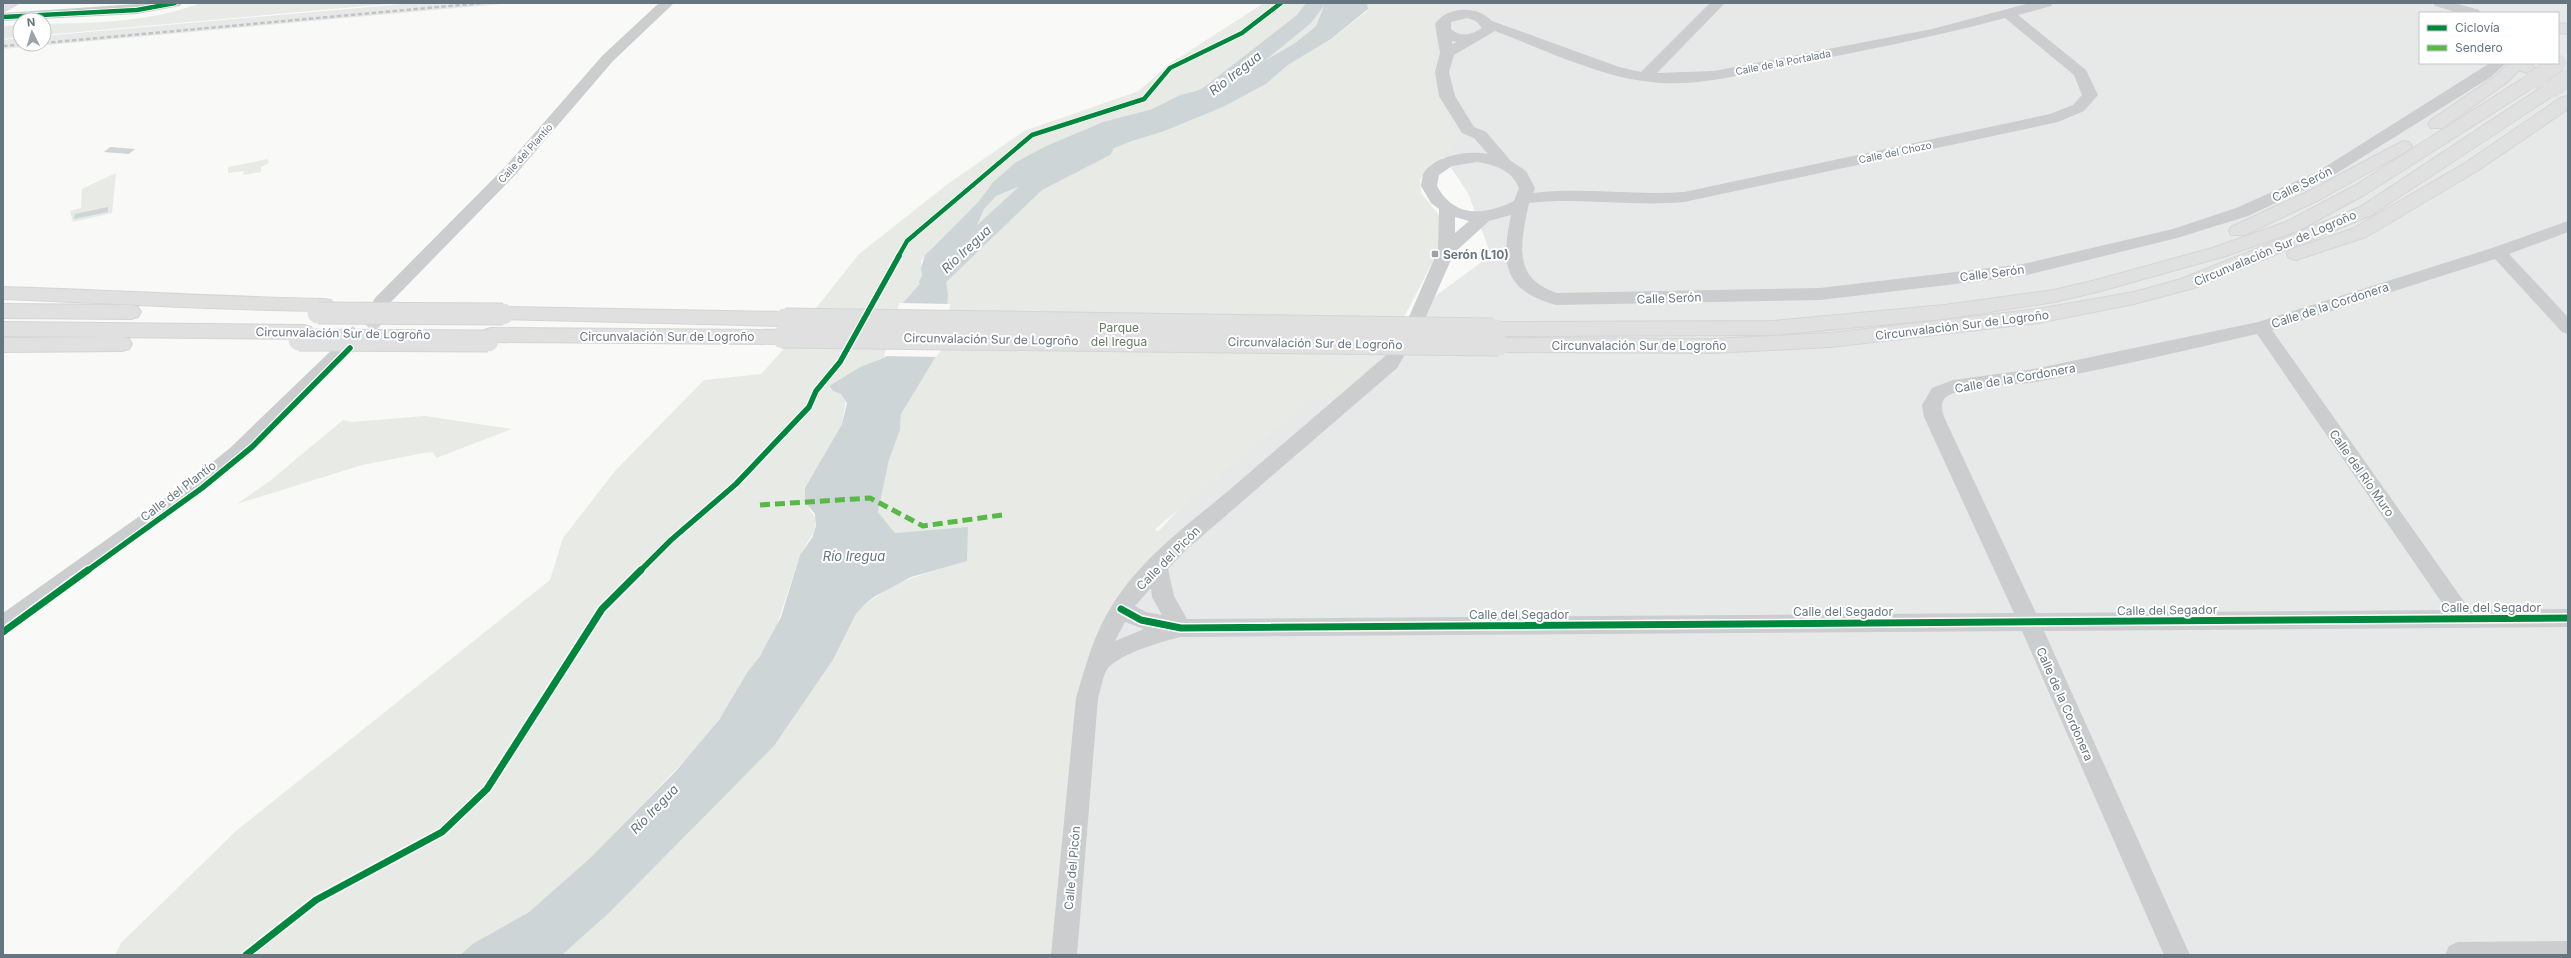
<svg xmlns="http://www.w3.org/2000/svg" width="2571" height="958" font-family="Inter,sans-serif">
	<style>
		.built { fill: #e7e9e8; fill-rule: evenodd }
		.green { fill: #e8eae6 }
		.water { fill: #cdd5d7 }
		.pier { fill: #f9f9f8 }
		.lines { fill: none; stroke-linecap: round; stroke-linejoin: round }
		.river { fill: #cdd5d7; fill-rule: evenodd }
		.minor-tunnel { stroke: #d4d8da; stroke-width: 19; stroke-dasharray: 19 10; stroke-linecap: butt }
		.major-casing { stroke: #d5d6d6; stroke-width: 2 }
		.highway-casing { stroke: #d4d5d5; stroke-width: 2 }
		.minor { fill: #cbcdce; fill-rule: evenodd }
		.major { fill: #e0e0e1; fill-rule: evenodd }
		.highway { fill: #e0e0e1; fill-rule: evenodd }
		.rail { stroke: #c2c3c4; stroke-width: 2.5; stroke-dasharray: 4.5 2.5; stroke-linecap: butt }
		.highway-bridge-far1-casing { stroke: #d4d5d5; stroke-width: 18; stroke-linecap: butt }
		.highway-bridge-casing { stroke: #d4d5d5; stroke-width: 23; stroke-linecap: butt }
		.highway-bridge-far1 { stroke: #e0e0e1; stroke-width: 17 }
		.highway-bridge { stroke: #e0e0e1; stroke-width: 21 }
		.quiet { stroke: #58b947; stroke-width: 5; stroke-dasharray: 10 5; stroke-linecap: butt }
		.cycleway-far2-casing { stroke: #fff; stroke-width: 6 }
		.cycleway-far1-casing { stroke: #fff; stroke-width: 8 }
		.cycleway-casing { stroke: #fff; stroke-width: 10 }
		.cycleway-far2 { stroke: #00873e; stroke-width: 4.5 }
		.cycleway-far1 { stroke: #00873e; stroke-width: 5.5 }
		.cycleway { stroke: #00873e; stroke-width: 7 }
		.poi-dot { fill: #99a4aa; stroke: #fff; stroke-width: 1.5 }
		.labels { text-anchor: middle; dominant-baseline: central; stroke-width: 4; stroke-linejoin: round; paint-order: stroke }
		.far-street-label { font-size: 10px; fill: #667680; stroke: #fff }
		.street-label { font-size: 12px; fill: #667680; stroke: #fff }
		.poi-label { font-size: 12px; font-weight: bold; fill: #667680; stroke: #fff; text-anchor: start }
		.park-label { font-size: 12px; fill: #697965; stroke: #fff }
		.water-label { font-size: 13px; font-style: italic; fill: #61747a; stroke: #fff }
	</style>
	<rect width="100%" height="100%" fill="#f9f9f8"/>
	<!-- built -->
	<g class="built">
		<path d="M 414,3 L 513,3 L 3,49 L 3,40 L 20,38 L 20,44 L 44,44 L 44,36 Z"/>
		<path d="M 1437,3 L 2568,3 L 2568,955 L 942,955 L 1061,637 L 1247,435 L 1491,255 L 1468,193 L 1419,121 ZM 2420,13 L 2558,13 L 2558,63 L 2420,63 Z"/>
	</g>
	<!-- green -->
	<g class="green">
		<path d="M 201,3 L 400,3 L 44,35 L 44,24 C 98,23 150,22 201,3 Z"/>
		<path d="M 1264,3 L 1325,3 L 1316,26 L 1295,43 L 1229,82 L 1180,95 L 1152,109 L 1103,122 L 1046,146 L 1016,162 L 993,182 L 979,201 L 932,247 L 921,261 L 923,280 L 901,305 L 886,357 L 860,367 L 829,386 L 830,389 L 841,394 L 846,399 L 842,424 L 812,476 L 809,509 L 816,518 L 815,530 L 800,555 L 775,631 L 727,708 L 704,741 L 589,859 L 529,912 L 474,943 L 460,955 L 115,955 L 121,943 L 236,831 L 550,580 L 563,538 L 615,471 L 704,380 L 761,374 L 782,351 L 859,254 L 949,183 L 1024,131 L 1139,91 L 1169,64 Z"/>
		<path d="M 1367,3 L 1443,3 L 1435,22 L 1435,52 L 1431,79 L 1438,99 L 1457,135 L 1455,145 L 1442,159 L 1430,165 L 1420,180 L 1421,193 L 1443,220 L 1444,240 L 1385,354 L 1329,404 L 1314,397 L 1155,529 L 1168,540 L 1131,578 L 1094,637 L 1083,666 L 1074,712 L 1052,955 L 562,955 L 610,912 L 774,746 L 833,660 L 856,614 L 865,604 L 898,583 L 947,566 L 968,528 L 895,533 L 878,512 L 889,460 L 900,430 L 901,414 L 937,352 L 948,294 L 946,280 L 962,249 L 973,235 L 984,209 L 996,196 L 1132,141 L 1162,132 L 1223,107 L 1266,84 L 1288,65 L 1331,39 L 1362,15 L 1367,11 Z"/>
		<path d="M 20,25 L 20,37 L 3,39 L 3,26 Z"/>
		<path d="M 268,159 L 269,163 L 261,167 L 261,172 L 243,175 L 244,171 L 228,173 L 228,167 Z"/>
		<path d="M 116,173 L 112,213 L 73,222 L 70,211 L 81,208 L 82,189 Z"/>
		<path d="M 425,416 L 512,429 L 436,458 L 433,452 L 424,453 L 362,465 L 237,504 L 271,480 L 343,420 L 352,422 Z"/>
	</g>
	<!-- water -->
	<g class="water">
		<path d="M 1325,3 L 1367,3 L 1368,9 L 1331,39 L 1288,65 L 1266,84 L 1223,107 L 1162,132 L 1132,141 L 996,196 L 984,209 L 973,235 L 962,250 L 946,280 L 948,294 L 944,343 L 901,414 L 900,430 L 889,460 L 878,512 L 895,533 L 968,527 L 967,561 L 911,577 L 874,597 L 865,604 L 856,614 L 833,660 L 774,746 L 610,912 L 562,955 L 460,955 L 474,943 L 529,912 L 589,859 L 676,771 L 719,720 L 747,673 L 760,656 L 781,617 L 800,555 L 812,538 L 816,526 L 815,514 L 805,502 L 805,488 L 842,424 L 847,403 L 841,394 L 833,391 L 829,386 L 860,367 L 886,357 L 901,305 L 923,280 L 921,268 L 925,255 L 979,201 L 993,182 L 1016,162 L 1046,146 L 1103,122 L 1152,109 L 1180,95 L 1229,82 L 1295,43 L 1316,26 Z"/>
		<path d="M 110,147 L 135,149 L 129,154 L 104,152 Z"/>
		<path d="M 108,207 L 108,212 L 74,219 L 75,214 Z"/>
	</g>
	<!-- pier -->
	<path class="pier" d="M 899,303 L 950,304 L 946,344 L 936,357 L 884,356 Z"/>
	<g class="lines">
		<!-- river -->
		<g class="river">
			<path d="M 1306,3 L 1326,3 L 1311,23 L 1219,98 L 1197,109 L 1189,110 L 1181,109 L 1178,104 L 1181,99 L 1203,88 L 1297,15 Z"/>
			<path d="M 1102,143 L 1110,145 L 1113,150 L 1110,155 L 1042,190 L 940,288 L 931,290 L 922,288 L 919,282 L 922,276 L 1026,180 Z"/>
		</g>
		<!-- minor-tunnel -->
		<path class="minor-tunnel" d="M 346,346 L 388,305"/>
		<defs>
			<g id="major">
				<path d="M 2558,23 L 2568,24 L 2568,34 L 2558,33 Z"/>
				<path d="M 2513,63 L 2531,63 L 2535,68 L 2527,73 L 2521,71 Z"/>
			</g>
			<g id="highway">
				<path d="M 3,3 L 19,3 L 3,12 Z"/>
				<path d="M 2568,23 L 2568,33 L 2560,32 L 2558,29 Z"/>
				<path d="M 2509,63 L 2527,63 L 2506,83 L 2443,128 L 2431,128 L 2428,124 L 2431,120 L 2494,77 Z"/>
				<path d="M 2531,76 L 2539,81 L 2537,85 L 2366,194 L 2300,230 L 2226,256 L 2097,292 L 2054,302 L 1944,319 L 1774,335 L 1493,336 L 1486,334 L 1483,329 L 1486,324 L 1493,322 L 1774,321 L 1944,305 L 2054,290 L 2096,280 L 2212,248 L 2286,222 L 2354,186 L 2525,77 Z"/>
				<path d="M 2551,84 L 2559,89 L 2557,93 L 2372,215 L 2194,288 L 2134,304 L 2038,323 L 1830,347 L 1713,353 L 1499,352 L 1492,350 L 1489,345 L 1492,340 L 1499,338 L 1713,339 L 1830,333 L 2038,309 L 2134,292 L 2181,279 L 2360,207 L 2545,85 Z"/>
				<path d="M 2568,96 L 2568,109 L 2477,171 L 2366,237 L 2296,260 L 2289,258 L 2287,254 L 2289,250 L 2352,229 L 2465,163 L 2562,97 Z"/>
				<path d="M 2403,141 L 2409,142 L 2412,146 L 2409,150 L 2321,199 L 2245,235 L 2231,235 L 2229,231 L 2231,227 L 2309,191 Z"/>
				<path d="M 3,287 C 110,290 217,297 324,299 L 331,300 L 334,305 L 331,310 L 324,311 C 217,310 110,303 3,299 Z"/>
				<path d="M 3,304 L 131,305 L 138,307 L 141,312 L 138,317 L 131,319 L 3,318 Z"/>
				<path d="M 503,307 L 785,312 L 792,314 L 795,319 L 792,324 L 785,326 L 496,319 L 493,314 L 496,309 Z"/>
				<path d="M 3,322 L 304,325 L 311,327 L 314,332 L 311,337 L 304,339 L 3,336 Z"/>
				<path d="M 491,328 L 781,330 L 788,332 L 791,337 L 788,342 L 781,344 L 491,342 L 484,340 L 481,335 L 484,330 Z"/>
				<path d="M 122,337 L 129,339 L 132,344 L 129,349 L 122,351 L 3,352 L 3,338 Z"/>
			</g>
		</defs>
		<!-- major casing -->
		<use href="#major" class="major-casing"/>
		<!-- highway casing -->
		<use href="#highway" class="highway-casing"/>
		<!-- minor -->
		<g class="minor">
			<path d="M 152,3 L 182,3 L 180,6 L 137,14 L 3,21 L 3,13 Z"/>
			<path d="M 659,3 L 674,3 L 613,61 L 516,174 L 388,305 L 376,305 L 373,301 L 376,297 L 504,168 L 603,55 Z"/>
			<path d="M 1710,3 L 1725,3 L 1657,73 L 1714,71 L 1932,29 L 2030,3 L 2053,3 L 2051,6 L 2018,15 L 2086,70 L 2098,95 L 2084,111 L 2058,122 L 1684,202 C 1632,207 1581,197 1529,203 C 1521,242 1511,278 1557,293 L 1820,288 L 2023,264 L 2173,229 L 2236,208 L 2317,172 L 2490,63 L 2506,63 L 2491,77 L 2329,178 L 2248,216 L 2177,238 L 2023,276 L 1820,300 L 1556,305 C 1503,290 1501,265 1511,215 L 1489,221 L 1454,253 L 1424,321 L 1412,321 L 1409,317 L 1438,250 L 1439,209 L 1431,203 L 1421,186 C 1422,181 1422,175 1425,171 C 1437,155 1470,150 1488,154 L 1474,138 L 1462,133 L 1439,96 L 1435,72 L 1440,53 L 1435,24 C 1447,6 1477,5 1492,21 L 1619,67 L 1641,72 ZM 1467,18 L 1476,21 L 1482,28 C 1471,35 1461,38 1451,29 L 1451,22 ZM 2005,18 L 2074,75 L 2082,95 L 2073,105 L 2050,114 L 1684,192 C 1634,196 1583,187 1533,193 L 1535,188 L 1526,171 L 1511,161 L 1486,132 L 1474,127 L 1455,96 L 1449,72 L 1454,55 L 1495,31 C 1543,49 1593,74 1643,81 C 1692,89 1743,74 1790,65 C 1862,51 1934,37 2005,18 ZM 1452,41 L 1457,42 L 1452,44 ZM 1477,162 C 1495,165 1512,170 1519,188 L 1514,201 C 1485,215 1455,219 1437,186 L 1439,175 L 1452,166 ZM 1455,217 L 1469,221 L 1455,233 Z"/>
			<path d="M 2433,3 L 2455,3 L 2479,10 L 2481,13 L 2459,13 L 2435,6 Z"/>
			<path d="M 2568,221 L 2568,232 L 2509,254 L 2568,317 L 2568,334 L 2562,332 L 2495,259 L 2272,330 L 2470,610 L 2568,609 L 2568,627 L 2044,631 L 2190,955 L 2164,955 L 2022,631 L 1181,637 C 1163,641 1115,655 1106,671 C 1102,679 1101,690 1098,698 L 1077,955 L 1051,955 L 1076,698 C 1086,665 1094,633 1113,604 C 1141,559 1187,525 1227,492 C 1279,447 1331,403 1383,358 C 1389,351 1392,349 1402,352 L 1404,356 L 1397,368 L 1186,550 L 1168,569 L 1174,596 L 1187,619 L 2014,613 L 1924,417 L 1922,405 L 1932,388 L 1953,380 L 2034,369 L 2258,322 L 2492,248 ZM 2257,334 L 2447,610 L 2036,613 L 1944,417 C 1942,410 1940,402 1946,397 C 1963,386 2014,386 2036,382 C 2110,368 2183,351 2257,334 ZM 1151,588 L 1152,597 L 1162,615 L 1146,612 L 1135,606 ZM 1125,622 L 1144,629 L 1115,641 Z"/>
			<path d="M 346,340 L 352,342 L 355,346 L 352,350 L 244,458 L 203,491 L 11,631 L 3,634 L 3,613 L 189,481 L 230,448 L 340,342 Z"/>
			<path d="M 2568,941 L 2568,955 L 2445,955 L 2449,946 L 2458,942 Z"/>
		</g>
		<!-- major -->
		<use href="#major" class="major"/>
		<!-- highway -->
		<use href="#highway" class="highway"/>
		<!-- rail -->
		<g class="rail">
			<path d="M 44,43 L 482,3"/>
			<path d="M 3,46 L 29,44"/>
		</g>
		<defs>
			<g id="highway-bridge-far1">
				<path d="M 2531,81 L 2558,63"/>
				<path d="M 2551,89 L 2568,78"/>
			</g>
			<g id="highway-bridge">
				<path d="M 318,313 L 503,314"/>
				<path d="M 785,319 L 1493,329"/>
				<path d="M 781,337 L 1499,345"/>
				<path d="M 299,340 L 488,341"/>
			</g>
		</defs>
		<!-- highway-bridge-far1 casing -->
		<use href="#highway-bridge-far1" class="highway-bridge-far1-casing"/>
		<!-- highway-bridge casing -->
		<use href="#highway-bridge" class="highway-bridge-casing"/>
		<!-- highway-bridge-far1 -->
		<use href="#highway-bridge-far1" class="highway-bridge-far1"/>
		<!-- highway-bridge -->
		<use href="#highway-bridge" class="highway-bridge"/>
		<!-- quiet -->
		<path class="quiet" d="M 760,505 L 870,498 L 923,526 L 1002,515"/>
		<defs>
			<g id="cycleway-far2">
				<path d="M 3,17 L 137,10 L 175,3"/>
				<path d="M 898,257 L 907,241 L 1032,135 L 1144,99 L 1170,68 L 1242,33 L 1281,3"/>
			</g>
			<g id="cycleway-far1">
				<path d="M 87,571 L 202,488 L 252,447 L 350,348"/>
				<path d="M 640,571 L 671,540 L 736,484 L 809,407 L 816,391 L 840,362 L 899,256"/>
			</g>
			<g id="cycleway">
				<path d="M 1121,609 L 1141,620 L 1181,628 L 2568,618"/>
				<path d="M 3,632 L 88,570"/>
				<path d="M 246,955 L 316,900 L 442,832 L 487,789 L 602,609 L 641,570"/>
			</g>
		</defs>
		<!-- cycleway-far2 casing -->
		<use href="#cycleway-far2" class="cycleway-far2-casing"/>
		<!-- cycleway-far1 casing -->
		<use href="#cycleway-far1" class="cycleway-far1-casing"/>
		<!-- cycleway casing -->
		<use href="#cycleway" class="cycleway-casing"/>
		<!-- cycleway-far2 -->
		<use href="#cycleway-far2" class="cycleway-far2"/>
		<!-- cycleway-far1 -->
		<use href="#cycleway-far1" class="cycleway-far1"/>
		<!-- cycleway -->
		<use href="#cycleway" class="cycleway"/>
	</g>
	<!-- markers -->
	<rect class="poi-dot" x="1431" y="250" width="8" height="8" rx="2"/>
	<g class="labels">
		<!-- far-street labels -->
		<g class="far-street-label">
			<text transform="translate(1783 62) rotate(-11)">Calle de la Portalada</text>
			<text transform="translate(1895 152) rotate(-12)">Calle del Chozo</text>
			<text transform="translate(525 153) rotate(-48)">Calle del Plantío</text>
		</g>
		<!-- street labels -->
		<g class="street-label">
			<text transform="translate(2302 184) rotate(-26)">Calle Serón</text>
			<text transform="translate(2275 248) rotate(-23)">Circunvalación Sur de Logroño</text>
			<text transform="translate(1992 273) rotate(-7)">Calle Serón</text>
			<text transform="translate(1669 298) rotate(-2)">Calle Serón</text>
			<text transform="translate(2330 305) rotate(-18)">Calle de la Cordonera</text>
			<text transform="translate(1962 325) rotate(-7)">Circunvalación Sur de Logroño</text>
			<text transform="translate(343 333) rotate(1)">Circunvalación Sur de Logroño</text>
			<text x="667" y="336">Circunvalación Sur de Logroño</text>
			<text transform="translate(991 339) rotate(1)">Circunvalación Sur de Logroño</text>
			<text transform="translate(1315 343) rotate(1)">Circunvalación Sur de Logroño</text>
			<text x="1639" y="345">Circunvalación Sur de Logroño</text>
			<text transform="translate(2015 378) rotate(-10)">Calle de la Cordonera</text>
			<text transform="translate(2362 473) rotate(55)">Calle del Río Muro</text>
			<text transform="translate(178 491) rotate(-37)">Calle del Plantío</text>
			<text transform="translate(1168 558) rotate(-45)">Calle del Picón</text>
			<text x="2491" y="607">Calle del Segador</text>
			<text transform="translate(2167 610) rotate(-1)">Calle del Segador</text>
			<text x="1843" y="611">Calle del Segador</text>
			<text x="1519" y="614">Calle del Segador</text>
			<text transform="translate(2065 704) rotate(66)">Calle de la Cordonera</text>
			<text transform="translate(1072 868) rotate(-85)">Calle del Picón</text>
		</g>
		<!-- poi labels -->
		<g class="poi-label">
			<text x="1443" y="254">Serón (L10)</text>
		</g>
		<!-- park labels -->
		<g class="park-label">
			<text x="1119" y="327">Parque<tspan x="1119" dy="14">del Iregua</tspan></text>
		</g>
		<!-- water labels -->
		<g class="water-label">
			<text transform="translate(1235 73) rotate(-38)">Río Iregua</text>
			<text transform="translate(966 249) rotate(-43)">Río Iregua</text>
			<text x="854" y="556">Río Iregua</text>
			<text transform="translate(654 809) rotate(-46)">Río Iregua</text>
		</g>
	</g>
	<!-- border -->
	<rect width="2571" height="958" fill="none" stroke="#667680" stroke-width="8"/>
	<!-- legend -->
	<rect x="2419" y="12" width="140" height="52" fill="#ffffff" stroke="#c2c8cc"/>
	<rect x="2427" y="25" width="20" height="6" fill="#00873e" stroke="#c2c8cc"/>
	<text x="2455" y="32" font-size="12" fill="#667680">Ciclovía</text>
	<rect x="2427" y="45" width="20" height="6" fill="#58b947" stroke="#c2c8cc"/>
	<text x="2455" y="52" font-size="12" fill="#667680">Sendero</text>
	<!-- north arrow -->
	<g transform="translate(32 32) rotate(355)"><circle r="19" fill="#ffffff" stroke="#c2c8cc"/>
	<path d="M0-3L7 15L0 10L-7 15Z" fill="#99a4aa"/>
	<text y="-6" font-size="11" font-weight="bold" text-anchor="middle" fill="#667680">N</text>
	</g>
</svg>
